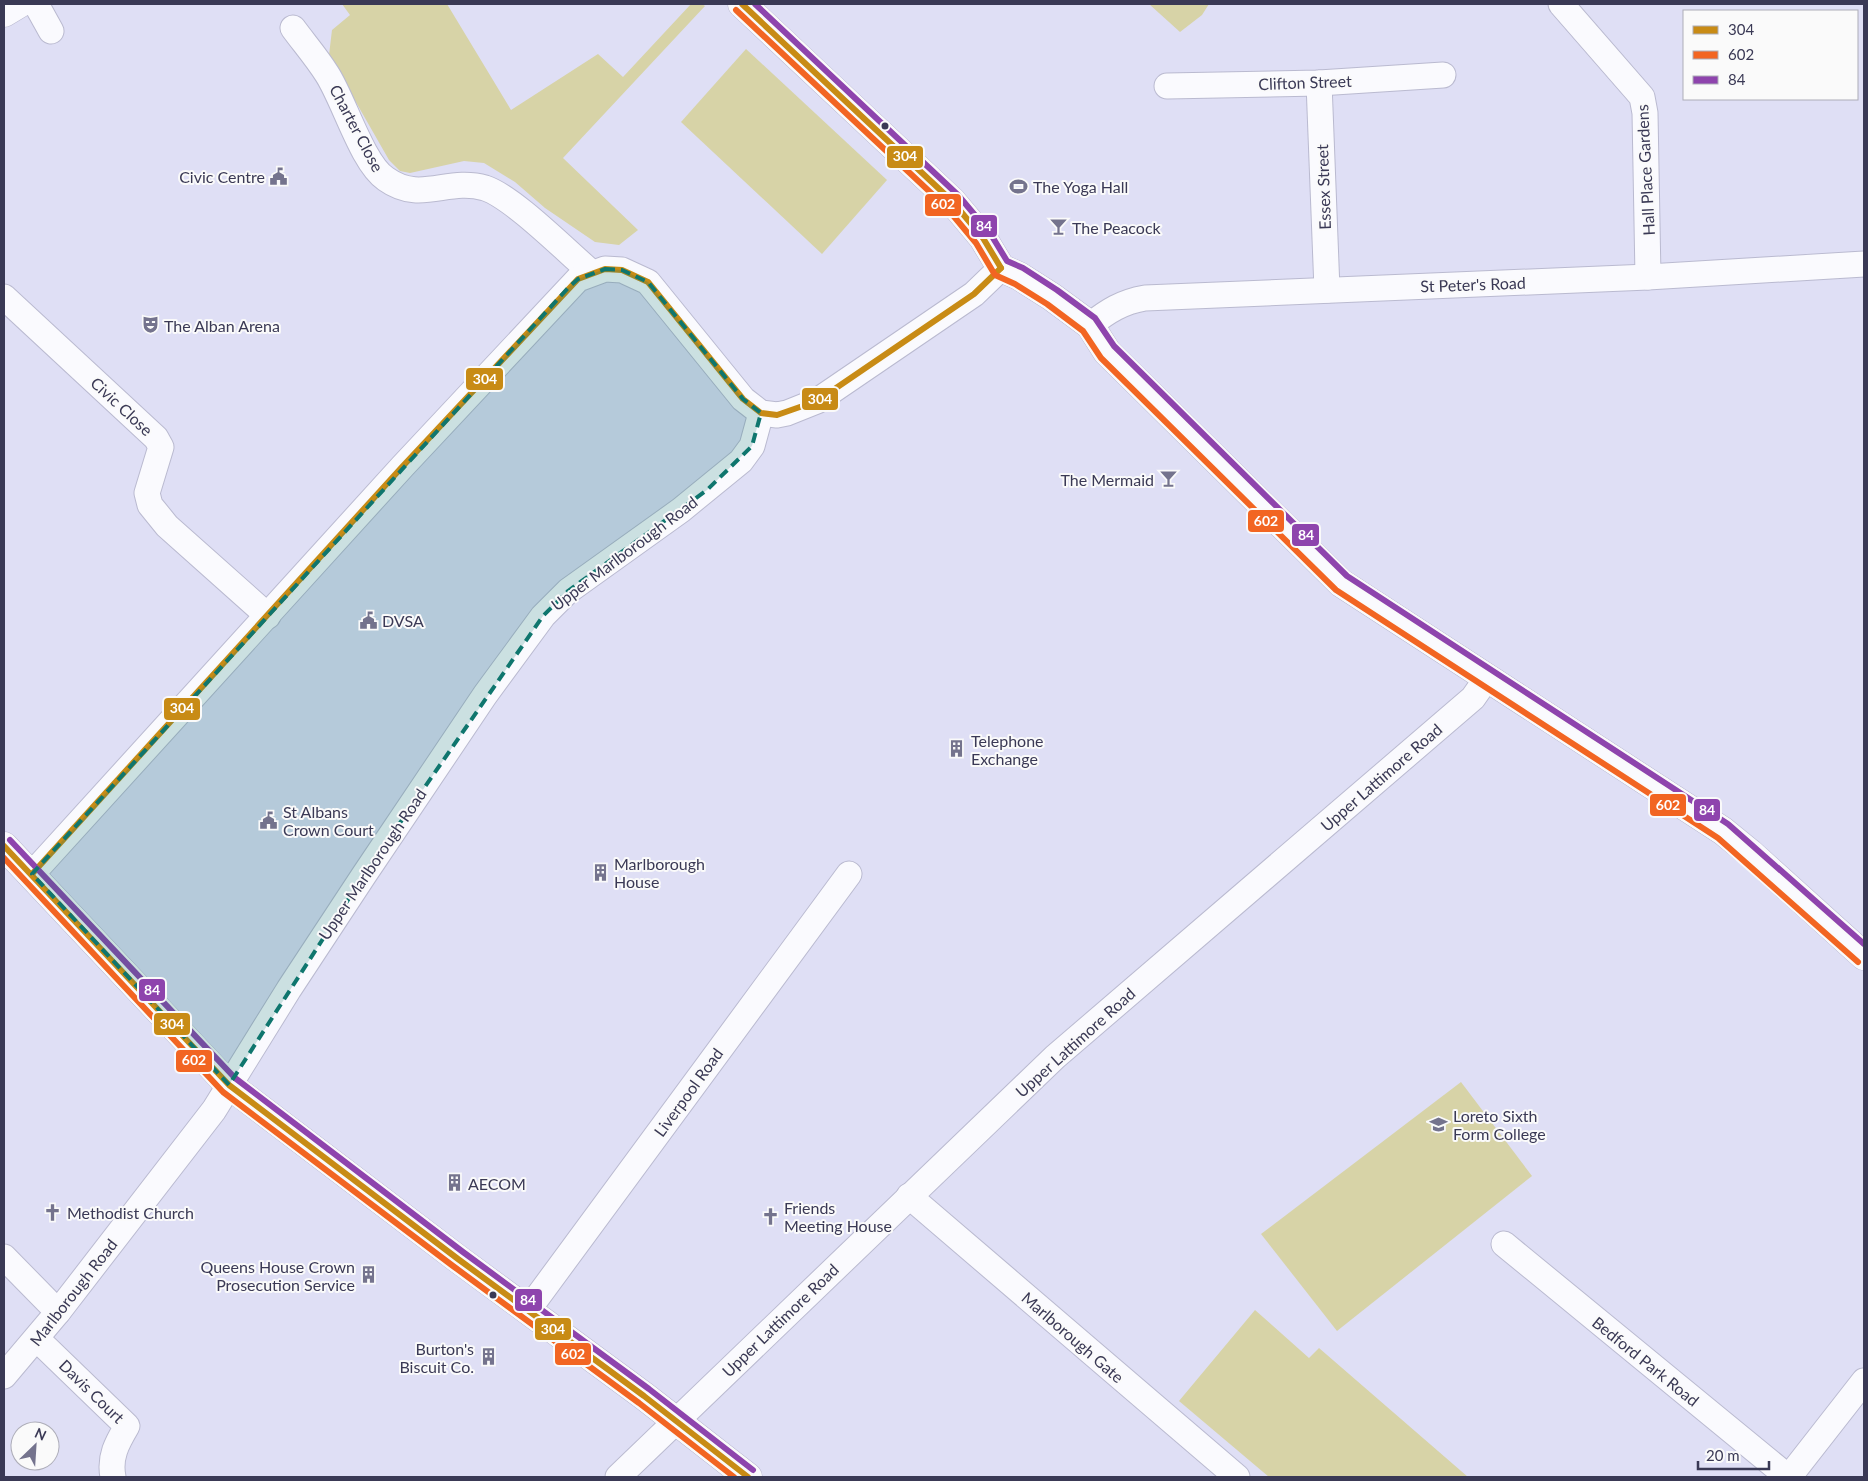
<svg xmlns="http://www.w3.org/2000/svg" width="1868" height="1481" font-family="Lato,sans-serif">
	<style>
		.green { fill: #d7d3a7 }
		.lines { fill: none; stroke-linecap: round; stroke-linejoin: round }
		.minor-casing { stroke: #babad0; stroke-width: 27 }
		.major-casing { stroke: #babad0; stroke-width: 29 }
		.minor { stroke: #fafafe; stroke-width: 25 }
		.major { stroke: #fafafe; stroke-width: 28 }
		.bus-1-casing { stroke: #fafafa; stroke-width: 10 }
		.bus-2-casing { stroke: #fafafa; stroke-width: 10 }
		.bus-3-casing { stroke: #fafafa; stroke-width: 10 }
		.bus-1 { stroke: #c88b15; stroke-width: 6 }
		.bus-2 { stroke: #f26522; stroke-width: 6 }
		.bus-3 { stroke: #8e44ad; stroke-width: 6 }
		.marked { fill: #0f766e; fill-opacity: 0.2; stroke: #0f766e; stroke-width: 4; stroke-dasharray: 10 6; stroke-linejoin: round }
		.bus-dot { fill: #3a3955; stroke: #fafafa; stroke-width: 2 }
		.labels { text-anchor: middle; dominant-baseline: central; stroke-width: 4; stroke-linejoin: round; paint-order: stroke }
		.street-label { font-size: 16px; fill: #3a3955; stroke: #fafafa }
		.poi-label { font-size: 16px; fill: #3a3955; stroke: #fafafa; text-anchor: start }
		.line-badge { stroke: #fafafa; stroke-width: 2 }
		.badge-label { font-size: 14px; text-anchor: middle; font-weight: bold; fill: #fff }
	</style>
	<rect width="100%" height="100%" fill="#dfdff5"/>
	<!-- green -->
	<g class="green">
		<path d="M 342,4 L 447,4 L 511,110 L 598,54 L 623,77 L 691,4 L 702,4 L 705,6 L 563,158 L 638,230 L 619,245 L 595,242 L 545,208 L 515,182 L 484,163 L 464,161 L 410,173 L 400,171 L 389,160 L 329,55 L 332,30 L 350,15 Z"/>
		<path d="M 1149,4 L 1209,4 L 1202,15 L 1180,32 Z"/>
		<path d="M 746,49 L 887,180 L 822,254 L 681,122 Z"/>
		<path d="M 1461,1082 L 1532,1176 L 1337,1331 L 1261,1234 Z"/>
		<path d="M 1255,1310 L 1309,1358 L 1319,1348 L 1468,1477 L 1269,1477 L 1179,1401 Z"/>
	</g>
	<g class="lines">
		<defs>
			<g id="minor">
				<path d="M 36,4 L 51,31"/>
				<path d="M 1561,4 L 1642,97 L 1645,113 L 1648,277"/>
				<path d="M 293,28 C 304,43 317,58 327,74 C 344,100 362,163 386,179 C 421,204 447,177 485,188 C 513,197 567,252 592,273"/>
				<path d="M 1319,83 L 1327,290"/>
				<path d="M 1167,86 L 1319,83 L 1443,75"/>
				<path d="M 4,297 L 156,438 L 161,447 L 147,493 L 150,505 L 167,526 L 268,616"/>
				<path d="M 1090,325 C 1108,311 1122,302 1145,298 L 1648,277 L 1864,264"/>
				<path d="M 32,874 L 402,467 L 578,279 L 605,269 L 622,270 L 648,282 L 743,399 L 761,413 L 777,415 L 787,413 L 817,401 L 974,294 L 1001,268"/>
				<path d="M 909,1196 L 1237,1477"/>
				<path d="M 1504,1244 L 1788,1477"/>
				<path d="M 4,1257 L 58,1312"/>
				<path d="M 528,1310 L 849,874"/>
				<path d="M 37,1339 L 127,1426 C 117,1443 109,1457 113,1477"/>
				<path d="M 4,1376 L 58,1312 L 214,1110 L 289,989 L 364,875 L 485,695 L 543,616 L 568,591 L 681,510 L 741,461 L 752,446 L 761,413"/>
				<path d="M 618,1477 L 1055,1057 L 1473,698 L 1487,678"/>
				<path d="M 1789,1477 L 1864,1381"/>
			</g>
			<g id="major">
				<path d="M 742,4 L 952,201 L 983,238 L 1001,268 L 1019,276 L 1052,297 L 1090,325 L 1107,352 L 1341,583 L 1723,831 L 1750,853 L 1864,956"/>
				<path d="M 4,13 L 19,4"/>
				<path d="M 4,846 L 229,1085 L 458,1259 L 644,1396 L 748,1477"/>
			</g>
		</defs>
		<!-- minor casing -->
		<use href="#minor" class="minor-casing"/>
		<!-- major casing -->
		<use href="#major" class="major-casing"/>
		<!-- minor -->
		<use href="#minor" class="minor"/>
		<!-- major -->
		<use href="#major" class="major"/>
		<defs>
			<g id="bus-1">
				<path d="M 742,4 L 952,201 L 983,238 L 1001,268"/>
				<path d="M 4,846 L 229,1085 L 458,1259 L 644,1396 L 748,1477"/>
				<path d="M 32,874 L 402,467 L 578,279 L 605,269 L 622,270 L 648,282 L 743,399 L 761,413 L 777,415 L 817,401 L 974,294 L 1001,268"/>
			</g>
			<g id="bus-2">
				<path d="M 736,10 L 946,207 L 976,243 L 995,275 L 1015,284 L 1047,304 L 1083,331 L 1101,358 L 1336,590 L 1718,838 L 1858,962"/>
				<path d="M 4,858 L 223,1092 L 453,1266 L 639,1403 L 734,1477"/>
			</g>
			<g id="bus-3">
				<path d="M 755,4 L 958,195 L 990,233 L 1007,261 L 1023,268 L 1057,290 L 1095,318 L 1114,346 L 1347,576 L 1728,824 L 1864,944"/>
				<path d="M 10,840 L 235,1078 L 463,1252 L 649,1389 L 753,1470"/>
			</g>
		</defs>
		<!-- bus-1 casing -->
		<use href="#bus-1" class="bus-1-casing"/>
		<!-- bus-2 casing -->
		<use href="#bus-2" class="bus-2-casing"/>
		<!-- bus-3 casing -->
		<use href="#bus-3" class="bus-3-casing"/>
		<!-- bus-1 -->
		<use href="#bus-1" class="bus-1"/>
		<!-- bus-2 -->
		<use href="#bus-2" class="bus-2"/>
		<!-- bus-3 -->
		<use href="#bus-3" class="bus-3"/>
	</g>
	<!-- marked area -->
	<path class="marked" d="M 605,269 L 622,270 L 648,282 L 743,399 L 761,413 L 752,446 L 707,490 L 568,591 L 543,616 L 364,875 L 229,1085 L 32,874 L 568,288 L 578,279 Z"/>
	<!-- icons -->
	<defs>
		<symbol id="civic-bare" viewBox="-9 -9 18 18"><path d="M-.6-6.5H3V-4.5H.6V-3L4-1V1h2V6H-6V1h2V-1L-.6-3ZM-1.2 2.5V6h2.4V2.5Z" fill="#74738d" stroke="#fafafa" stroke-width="2.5" paint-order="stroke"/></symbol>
		<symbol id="stadium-bare" viewBox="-9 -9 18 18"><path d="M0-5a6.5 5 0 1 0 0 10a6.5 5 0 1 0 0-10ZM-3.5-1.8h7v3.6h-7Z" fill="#74738d" stroke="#fafafa" stroke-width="2.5" paint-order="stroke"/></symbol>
		<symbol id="bar-bare" viewBox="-9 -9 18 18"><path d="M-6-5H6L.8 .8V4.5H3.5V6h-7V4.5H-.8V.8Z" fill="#74738d" stroke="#fafafa" stroke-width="2.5" paint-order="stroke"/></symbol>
		<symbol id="theatre-bare" viewBox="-9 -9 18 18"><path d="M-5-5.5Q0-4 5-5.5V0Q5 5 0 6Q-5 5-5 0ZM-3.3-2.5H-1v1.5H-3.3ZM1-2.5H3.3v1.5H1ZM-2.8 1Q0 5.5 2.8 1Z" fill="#74738d" stroke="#fafafa" stroke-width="2.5" paint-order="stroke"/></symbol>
		<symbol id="building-bare" viewBox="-9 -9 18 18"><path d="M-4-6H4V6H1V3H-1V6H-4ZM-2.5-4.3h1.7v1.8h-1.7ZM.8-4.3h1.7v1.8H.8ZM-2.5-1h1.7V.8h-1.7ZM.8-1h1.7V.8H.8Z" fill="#74738d" stroke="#fafafa" stroke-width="2.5" paint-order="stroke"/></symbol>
		<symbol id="school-bare" viewBox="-9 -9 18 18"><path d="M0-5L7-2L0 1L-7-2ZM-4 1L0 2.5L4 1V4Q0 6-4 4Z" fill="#74738d" stroke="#fafafa" stroke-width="2.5" paint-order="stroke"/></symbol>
		<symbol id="church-bare" viewBox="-9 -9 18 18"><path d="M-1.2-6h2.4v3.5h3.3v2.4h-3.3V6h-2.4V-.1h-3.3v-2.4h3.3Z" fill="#74738d" stroke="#fafafa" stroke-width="2.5" paint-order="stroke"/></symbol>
	</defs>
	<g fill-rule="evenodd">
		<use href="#civic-bare" x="266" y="164" width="25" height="25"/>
		<use href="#stadium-bare" x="1006" y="174" width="25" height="25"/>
		<use href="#bar-bare" x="1046" y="214" width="25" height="25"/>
		<use href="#theatre-bare" x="138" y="312" width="25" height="25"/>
		<use href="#bar-bare" x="1156" y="466" width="25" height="25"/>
		<use href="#civic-bare" x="356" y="608" width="25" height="25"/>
		<use href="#building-bare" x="944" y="736" width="25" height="25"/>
		<use href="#civic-bare" x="256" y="808" width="25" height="25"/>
		<use href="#building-bare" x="588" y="860" width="25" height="25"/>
		<use href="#school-bare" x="1426" y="1112" width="25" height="25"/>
		<use href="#building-bare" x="442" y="1170" width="25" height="25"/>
		<use href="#church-bare" x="40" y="1200" width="25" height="25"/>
		<use href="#church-bare" x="758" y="1204" width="25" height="25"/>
		<use href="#building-bare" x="356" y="1262" width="25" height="25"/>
		<use href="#building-bare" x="476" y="1344" width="25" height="25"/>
	</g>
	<!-- markers -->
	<g class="bus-dot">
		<circle cx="885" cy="126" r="4.5"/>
		<circle cx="493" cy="1295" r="4.5"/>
	</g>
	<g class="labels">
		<!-- street labels -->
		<g class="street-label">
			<text transform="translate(1305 82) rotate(-2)">Clifton Street</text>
			<text transform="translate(357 128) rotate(62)">Charter Close</text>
			<text transform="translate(1645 170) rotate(-93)">Hall Place Gardens</text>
			<text transform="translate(1323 187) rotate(-92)">Essex Street</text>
			<text transform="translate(1473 284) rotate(-2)">St Peter's Road</text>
			<text transform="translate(122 406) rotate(43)">Civic Close</text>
			<text transform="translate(624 553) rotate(-37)">Upper Marlborough Road</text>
			<text transform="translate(1381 777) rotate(-41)">Upper Lattimore Road</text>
			<text transform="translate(372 864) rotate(-56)">Upper Marlborough Road</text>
			<text transform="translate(1075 1042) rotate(-42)">Upper Lattimore Road</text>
			<text transform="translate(688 1092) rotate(-54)">Liverpool Road</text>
			<text transform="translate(73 1292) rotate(-52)">Marlborough Road</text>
			<text transform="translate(780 1320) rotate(-44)">Upper Lattimore Road</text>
			<text transform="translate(1073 1337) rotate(41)">Marlborough Gate</text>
			<text transform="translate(1646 1361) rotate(39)">Bedford Park Road</text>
			<text transform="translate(92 1391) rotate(44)">Davis Court</text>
		</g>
		<!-- poi labels -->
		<g class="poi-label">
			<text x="265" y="176" text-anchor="end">Civic Centre</text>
			<text x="1033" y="186">The Yoga Hall</text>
			<text x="1072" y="227">The Peacock</text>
			<text x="164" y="325">The Alban Arena</text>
			<text x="1154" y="479" text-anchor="end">The Mermaid</text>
			<text x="382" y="620">DVSA</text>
			<text x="971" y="740">Telephone<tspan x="971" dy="18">Exchange</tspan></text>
			<text x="283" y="811">St Albans<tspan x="283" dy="18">Crown Court</tspan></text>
			<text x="614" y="863">Marlborough<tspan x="614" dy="18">House</tspan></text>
			<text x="1453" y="1115">Loreto Sixth<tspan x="1453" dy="18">Form College</tspan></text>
			<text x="468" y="1183">AECOM</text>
			<text x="784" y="1207">Friends<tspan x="784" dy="18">Meeting House</tspan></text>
			<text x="67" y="1212">Methodist Church</text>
			<text x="355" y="1266" text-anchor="end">Queens House Crown<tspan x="355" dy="18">Prosecution Service</tspan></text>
			<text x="474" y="1348" text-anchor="end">Burton's<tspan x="474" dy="18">Biscuit Co.</tspan></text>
		</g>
	</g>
	<g class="line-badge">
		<rect x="886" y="145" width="38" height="24" rx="5" fill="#c88b15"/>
		<rect x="924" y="193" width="38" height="24" rx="5" fill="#f26522"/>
		<rect x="970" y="214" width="28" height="24" rx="5" fill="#8e44ad"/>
		<rect x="465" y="367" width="39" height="24" rx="5" fill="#c88b15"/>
		<rect x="801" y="387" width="38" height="24" rx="5" fill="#c88b15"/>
		<rect x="1247" y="509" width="38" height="24" rx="5" fill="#f26522"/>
		<rect x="1291" y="523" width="29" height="24" rx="5" fill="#8e44ad"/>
		<rect x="163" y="697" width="38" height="24" rx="5" fill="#c88b15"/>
		<rect x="1649" y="793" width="38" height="24" rx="5" fill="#f26522"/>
		<rect x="1693" y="798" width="28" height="24" rx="5" fill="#8e44ad"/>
		<rect x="138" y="978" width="28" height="24" rx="5" fill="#8e44ad"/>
		<rect x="153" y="1012" width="38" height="24" rx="5" fill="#c88b15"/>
		<rect x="175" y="1049" width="38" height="24" rx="5" fill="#f26522"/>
		<rect x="514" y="1288" width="29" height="24" rx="5" fill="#8e44ad"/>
		<rect x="534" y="1317" width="38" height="24" rx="5" fill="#c88b15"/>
		<rect x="554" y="1342" width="38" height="24" rx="5" fill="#f26522"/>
	</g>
	<g class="badge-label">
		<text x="905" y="161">304</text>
		<text x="943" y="209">602</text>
		<text x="984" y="231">84</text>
		<text x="485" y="384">304</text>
		<text x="820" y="404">304</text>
		<text x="1266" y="526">602</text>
		<text x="1306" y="540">84</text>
		<text x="182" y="713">304</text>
		<text x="1668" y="810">602</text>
		<text x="1707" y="815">84</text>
		<text x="152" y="995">84</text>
		<text x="172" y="1029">304</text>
		<text x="194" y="1065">602</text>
		<text x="528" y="1305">84</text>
		<text x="553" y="1334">304</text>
		<text x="573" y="1359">602</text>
	</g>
	<!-- border -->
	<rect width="1868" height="1481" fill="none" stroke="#3a3955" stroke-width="10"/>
	<!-- legend -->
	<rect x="1683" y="10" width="175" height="90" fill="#fafafa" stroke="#adadb8"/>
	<rect x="1693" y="26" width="25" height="8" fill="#c88b15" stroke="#adadb8"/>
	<text x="1728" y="35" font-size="15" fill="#3a3955">304</text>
	<rect x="1693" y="51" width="25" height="8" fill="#f26522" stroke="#adadb8"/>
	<text x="1728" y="60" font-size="15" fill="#3a3955">602</text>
	<rect x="1693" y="76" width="25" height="8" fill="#8e44ad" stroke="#adadb8"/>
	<text x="1728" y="85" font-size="15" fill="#3a3955">84</text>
	<!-- north arrow -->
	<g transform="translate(35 1446) rotate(25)"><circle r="24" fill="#fafafa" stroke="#adadb8"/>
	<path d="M0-4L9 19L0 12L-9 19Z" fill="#74738d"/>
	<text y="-8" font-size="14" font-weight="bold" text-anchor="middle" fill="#3a3955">N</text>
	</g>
	<!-- scale -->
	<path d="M1698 1461v8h71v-8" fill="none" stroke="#3a3955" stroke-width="2.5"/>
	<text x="1706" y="1461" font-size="15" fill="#3a3955" stroke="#fafafa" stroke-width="4" paint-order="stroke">20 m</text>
</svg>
